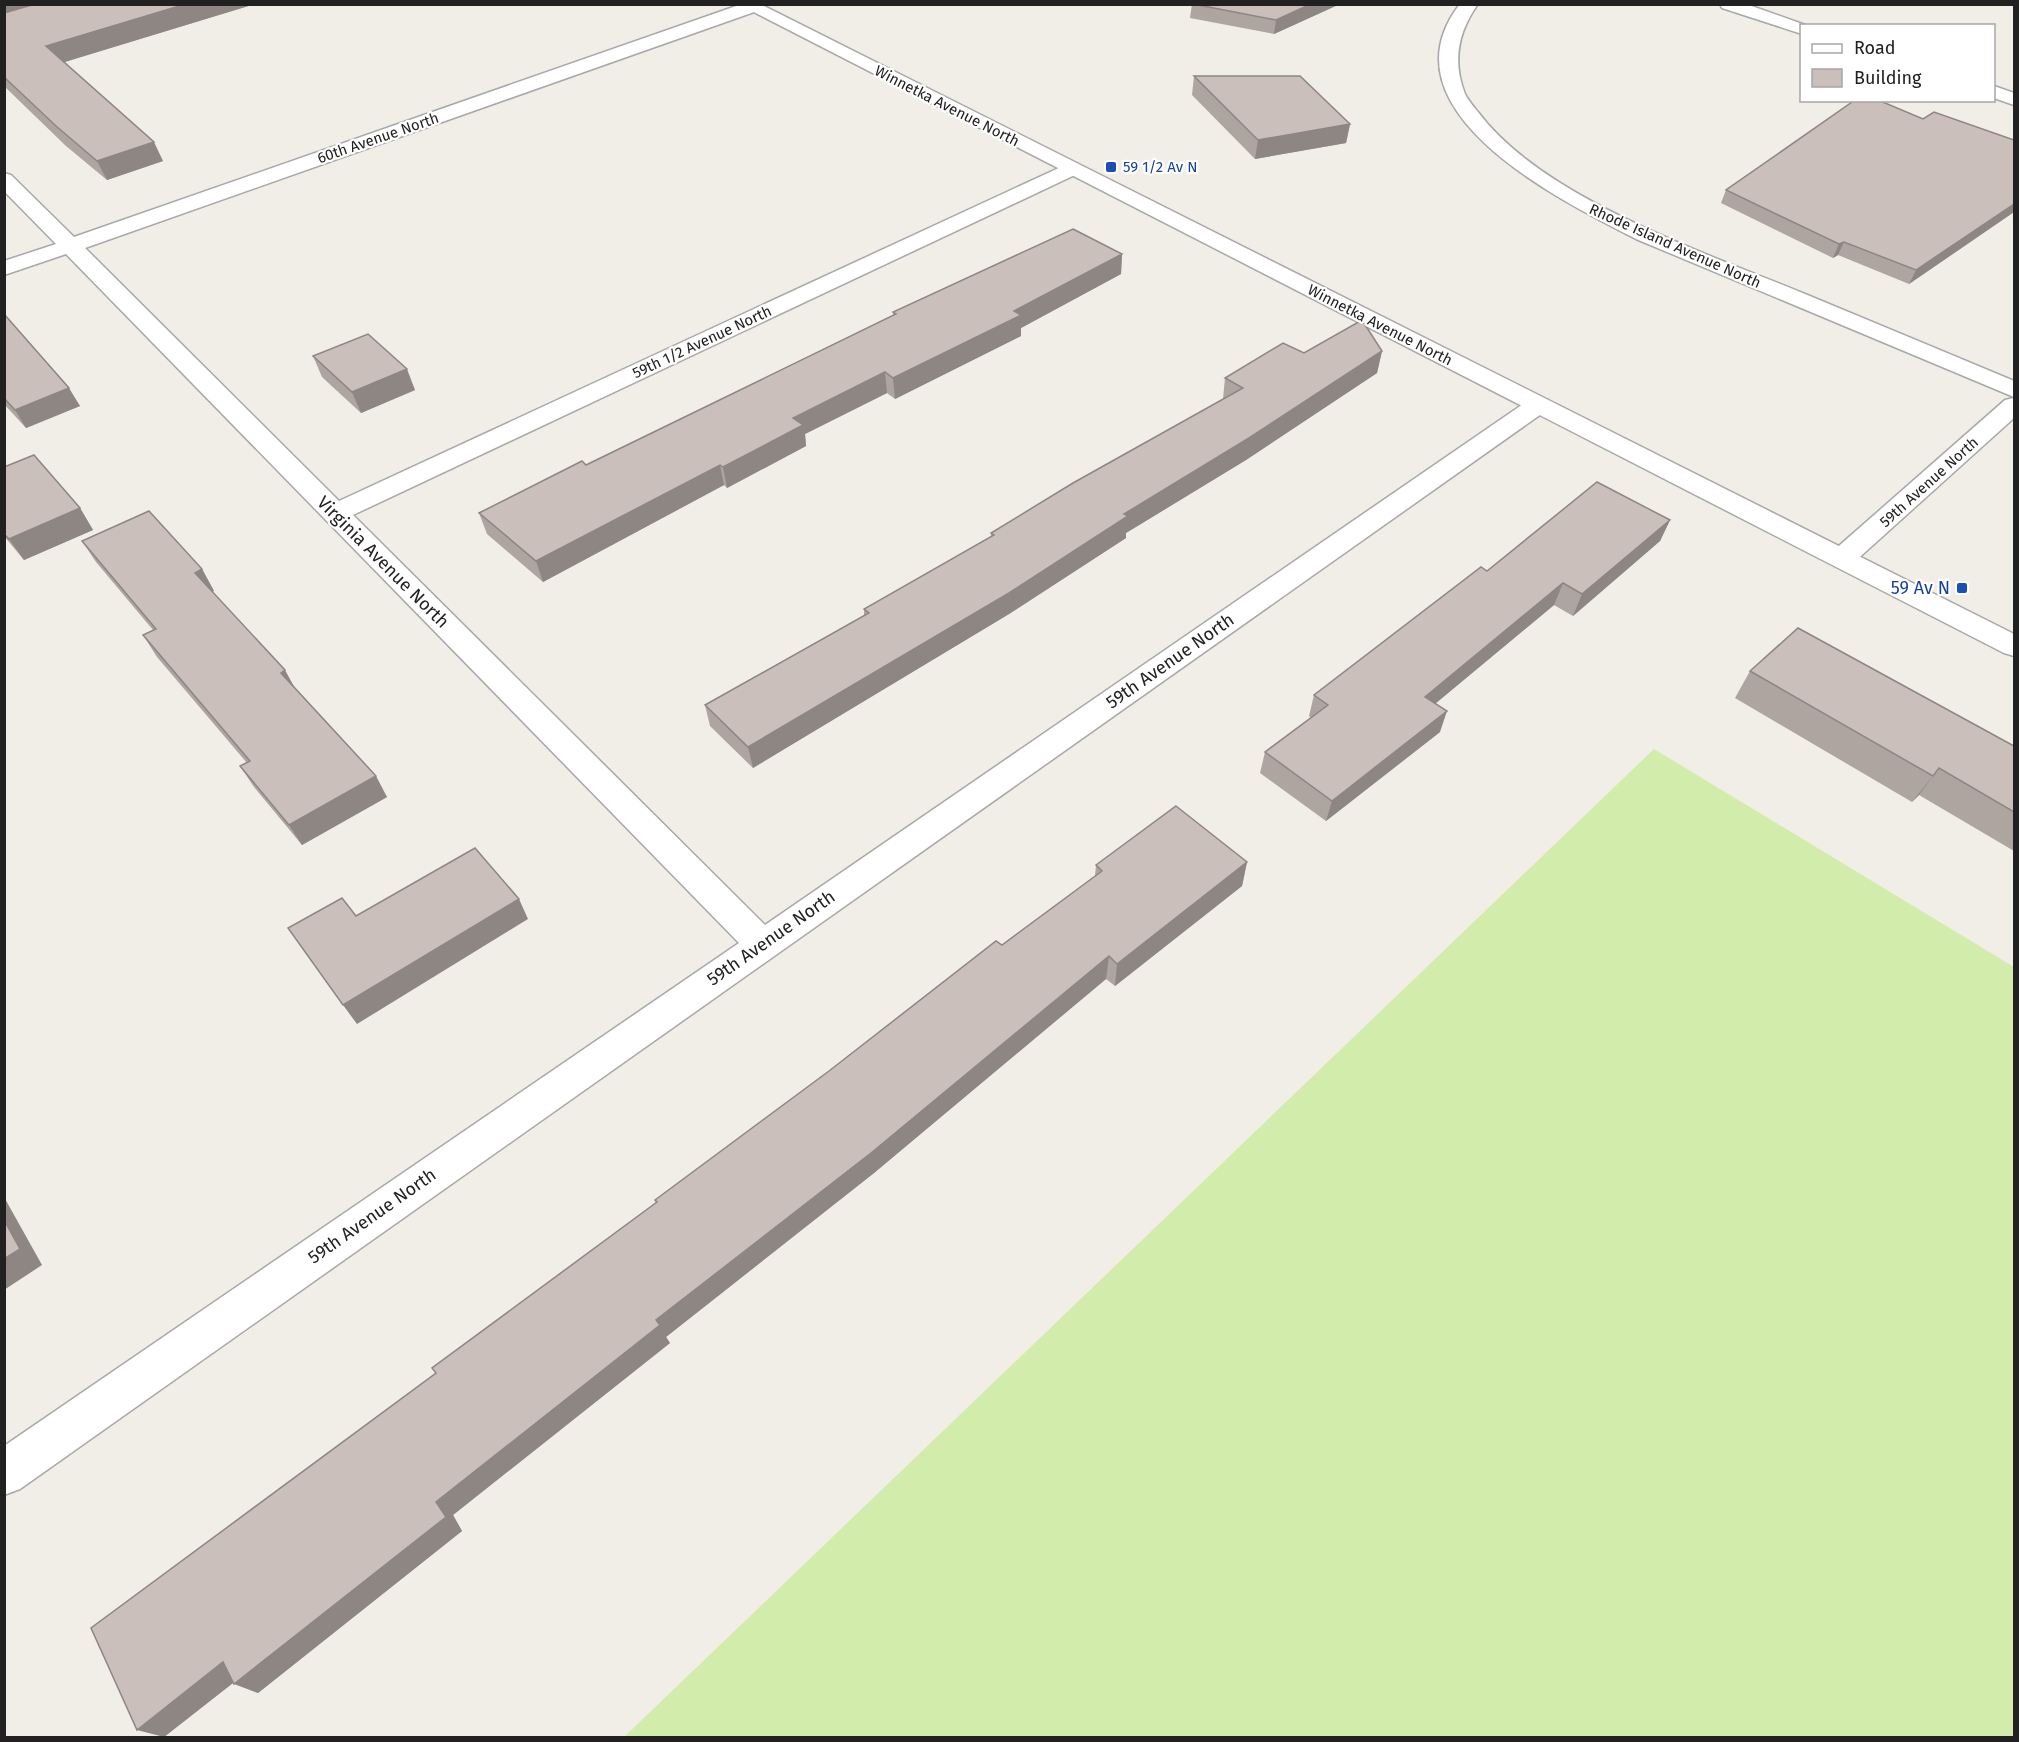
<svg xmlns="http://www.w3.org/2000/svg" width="2019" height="1742" font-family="'Fira Sans',sans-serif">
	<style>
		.grass { fill: #d2edab }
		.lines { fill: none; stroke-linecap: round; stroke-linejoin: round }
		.minor-casing { stroke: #a8a8a8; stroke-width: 3 }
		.tertiary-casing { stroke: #a8a8a8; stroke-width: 3 }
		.minor { fill: #fff; fill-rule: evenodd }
		.tertiary { fill: #fff; fill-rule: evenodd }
		.wall { fill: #aea4a0 }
		.shaded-wall { fill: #8d8682 }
		.building { fill: #cabfba; stroke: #8d8682; stroke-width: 1.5 }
		.transit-dot { fill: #1a4fb4; stroke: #fff; stroke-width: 2 }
		.labels { text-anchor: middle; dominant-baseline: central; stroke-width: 4.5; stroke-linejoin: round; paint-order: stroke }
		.far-street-label { font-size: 15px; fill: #212121; stroke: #fff }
		.far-transit-label { font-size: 15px; fill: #164399; stroke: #fff; text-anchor: start }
		.street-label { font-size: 18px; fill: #212121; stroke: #fff }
		.transit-label { font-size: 18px; fill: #164399; stroke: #fff; text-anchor: end }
	</style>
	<rect width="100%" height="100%" fill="#f1ede7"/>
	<!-- grass -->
	<path class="grass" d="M 1654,749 L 2014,967 L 2014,1737 L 624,1737 Z"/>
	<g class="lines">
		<defs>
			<g id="minor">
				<path d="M 742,4 L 758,4 L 760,7 L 757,11 L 85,248 L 339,501 L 1063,166 L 1077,166 L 1080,170 L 1077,174 L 353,515 L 765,925 L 1529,400 L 1538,398 L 1547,400 L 1550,405 L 1547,410 L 20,1489 L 4,1495 L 4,1446 L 739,943 L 66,254 L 4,275 L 4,261 L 56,244 L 4,191 L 4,173 L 11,175 L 74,237 Z"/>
				<path d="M 1460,4 L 1478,4 C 1458,32 1452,61 1465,94 C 1468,100 1474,107 1478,112 C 1543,199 1706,253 1805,294 C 1875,323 1945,352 2014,381 L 2014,397 L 1636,239 C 1562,201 1377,111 1460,4 Z"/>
				<path d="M 1720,4 L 1746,4 L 1808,26 L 1802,26 L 1802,34 L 1722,8 Z"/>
				<path d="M 1994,86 L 2014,93 L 2014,105 L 1994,98 Z"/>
				<path d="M 2014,398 L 2014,418 L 1852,564 L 1842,567 L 1832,564 L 1828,558 L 1832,552 L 2005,400 Z"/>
			</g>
			<path id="tertiary" d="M 738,4 L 760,4 L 2014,634 L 2014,656 L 2004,653 Z"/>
		</defs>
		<!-- minor casing -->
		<use href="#minor" class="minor-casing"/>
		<!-- tertiary casing -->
		<use href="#tertiary" class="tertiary-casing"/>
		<!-- minor -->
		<use href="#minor" class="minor"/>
		<!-- tertiary -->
		<use href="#tertiary" class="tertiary"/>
	</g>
	<!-- wall -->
	<g class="wall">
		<path d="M 4,4 L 255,4 L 64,62 L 163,161 L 107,180 L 66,146 L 4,86 Z"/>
		<path d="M 1192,4 L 1340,4 L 1274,34 L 1190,18 Z"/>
		<path d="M 1194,76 L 1350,124 L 1346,143 L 1255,159 L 1192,95 Z"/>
		<path d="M 1923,119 L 2014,140 L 2014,212 L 1909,284 L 1838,255 L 1833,258 L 1721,203 L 1726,190 Z"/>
		<path d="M 1122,254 L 1121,274 L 1021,328 L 1021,336 L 895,399 L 887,393 L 805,434 L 806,446 L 727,488 L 724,485 L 543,582 L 487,534 L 479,513 L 586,465 L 893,315 L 893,312 Z"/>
		<path d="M 4,314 L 80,406 L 26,428 L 4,404 Z"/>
		<path d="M 1382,351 L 1377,373 L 1246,460 L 1126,533 L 1126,538 L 1009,614 L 753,768 L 710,726 L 705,705 L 864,615 L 864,609 L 991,537 L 991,533 L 1223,399 L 1225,378 L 1304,353 Z"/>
		<path d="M 313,356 L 415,390 L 361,413 L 322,377 Z"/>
		<path d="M 4,467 L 80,508 L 93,530 L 24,560 L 4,536 Z"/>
		<path d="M 1670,520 L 1660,541 L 1573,616 L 1554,605 L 1436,703 L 1440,732 L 1326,821 L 1260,773 L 1265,752 L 1311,718 L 1309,716 L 1314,695 L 1487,571 Z"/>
		<path d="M 82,541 L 202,569 L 214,591 L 212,592 L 387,797 L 302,845 L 254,787 L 240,766 L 247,763 L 157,657 L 143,635 L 153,630 L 96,562 Z"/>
		<path d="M 1750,671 L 2014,746 L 2014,851 L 1919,795 L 1912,802 L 1735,698 Z"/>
		<path d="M 1247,862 L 1242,886 L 1115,986 L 1106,979 L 874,1173 L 666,1337 L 670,1343 L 453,1515 L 462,1531 L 258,1693 L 233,1683 L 164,1737 L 436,1373 L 656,1203 L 655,1200 L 1095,876 L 1096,865 Z"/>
	</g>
	<!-- shaded-wall -->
	<g class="shaded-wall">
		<path d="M 4,4 L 54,4 L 4,19 Z"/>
		<path d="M 186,4 L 255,4 L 55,65 L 46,46 Z"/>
		<path d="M 1311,4 L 1340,4 L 1274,34 L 1276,20 Z"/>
		<path d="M 1350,124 L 1346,143 L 1255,159 L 1258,140 Z"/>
		<path d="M 154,142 L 163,161 L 107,180 L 97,161 Z"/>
		<path d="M 2014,204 L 2014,212 L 1909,284 L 1916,270 Z"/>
		<path d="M 1844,242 L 1838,255 L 1833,258 L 1839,244 Z"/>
		<path d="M 1122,254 L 1121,274 L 1021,328 L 1021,336 L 895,399 L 893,378 L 1014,311 Z"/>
		<path d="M 1382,351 L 1377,373 L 1246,460 L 1126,533 L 1126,538 L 1009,614 L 753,768 L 748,747 L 1124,514 Z"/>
		<path d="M 407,369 L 415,390 L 361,413 L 352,392 Z"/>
		<path d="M 885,372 L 887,393 L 805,434 L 806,446 L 727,488 L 723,467 L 793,418 Z"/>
		<path d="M 69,388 L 80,406 L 26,428 L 15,410 Z"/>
		<path d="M 720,465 L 724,485 L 543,582 L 536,561 Z"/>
		<path d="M 80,508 L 93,530 L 24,560 L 9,539 Z"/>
		<path d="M 1670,520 L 1660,541 L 1573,616 L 1582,594 Z"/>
		<path d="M 202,569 L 214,591 L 207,594 L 195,573 Z"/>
		<path d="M 1563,583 L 1554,605 L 1418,718 L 1425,697 Z"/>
		<path d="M 285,670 L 297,692 L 281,673 Z"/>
		<path d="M 1447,711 L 1440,732 L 1326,821 L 1332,801 Z"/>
		<path d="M 1939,768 L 1919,795 L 1912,802 L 1933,776 Z"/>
		<path d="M 376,776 L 387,797 L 302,845 L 289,825 Z"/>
		<path d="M 1247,862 L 1242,886 L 1115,986 L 1117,964 Z"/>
		<path d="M 519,899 L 528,919 L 357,1024 L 343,1005 Z"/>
		<path d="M 1109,956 L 1106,979 L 874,1173 L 666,1337 L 670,1343 L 453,1515 L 462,1531 L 258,1693 L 234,1684 L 436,1502 L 656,1320 Z"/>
		<path d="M 4,1197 L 42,1265 L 4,1290 Z"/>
		<path d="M 223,1662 L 247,1672 L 164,1737 L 137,1730 Z"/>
	</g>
	<!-- building -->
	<g class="building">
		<path d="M 35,4 L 186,4 L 46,46 L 154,142 L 97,161 L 56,126 L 4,77 L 4,13 Z"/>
		<path d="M 1193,4 L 1311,4 L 1276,20 Z"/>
		<path d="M 1194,76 L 1300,76 L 1350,124 L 1258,140 Z"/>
		<path d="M 1855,100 L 1878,100 L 1923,119 L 1934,112 L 2014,140 L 2014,204 L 1916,270 L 1844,242 L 1839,244 L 1726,190 Z"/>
		<path d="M 1073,229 L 1122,254 L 1014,311 L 1021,315 L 893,378 L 885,372 L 793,418 L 803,425 L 723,467 L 720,465 L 536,561 L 479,513 L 582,461 L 586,465 L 896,314 L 893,312 Z"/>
		<path d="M 4,314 L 69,388 L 15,410 L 4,398 Z"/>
		<path d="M 1362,320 L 1382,351 L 1249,438 L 1124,514 L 1128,516 L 1009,593 L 748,747 L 705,705 L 869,613 L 864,609 L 994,535 L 991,533 L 1073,483 L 1243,388 L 1225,378 L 1283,343 L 1304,353 Z"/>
		<path d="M 368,334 L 407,369 L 352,392 L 313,356 Z"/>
		<path d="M 34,455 L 80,508 L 9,539 L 4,534 L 4,467 Z"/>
		<path d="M 1597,482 L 1670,520 L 1582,594 L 1563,583 L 1425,697 L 1447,711 L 1332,801 L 1265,752 L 1328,705 L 1314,695 L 1481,567 L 1487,571 Z"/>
		<path d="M 149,511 L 202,569 L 195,573 L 285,670 L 281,673 L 376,776 L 289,825 L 240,766 L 250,761 L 143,635 L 156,629 L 82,541 Z"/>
		<path d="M 1798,628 L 2014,746 L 2014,812 L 1939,768 L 1933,776 L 1750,671 Z"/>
		<path d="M 1176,806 L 1247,862 L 1117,964 L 1109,956 L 871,1153 L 656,1320 L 660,1325 L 436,1502 L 446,1517 L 234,1684 L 223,1662 L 137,1730 L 91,1628 L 436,1373 L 432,1368 L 657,1202 L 655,1200 L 829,1071 L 996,941 L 1002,945 L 1102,871 L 1096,865 Z"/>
		<path d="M 475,848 L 519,899 L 343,1005 L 288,928 L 342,898 L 356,916 Z"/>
		<path d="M 4,1220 L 20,1249 L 4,1259 Z"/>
	</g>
	<!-- markers -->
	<g class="transit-dot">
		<rect x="1105" y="161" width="12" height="12" rx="3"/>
		<rect x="1956" y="582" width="12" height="12" rx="3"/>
	</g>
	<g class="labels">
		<!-- far-street labels -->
		<g class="far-street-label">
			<text transform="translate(947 106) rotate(27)">Winnetka Avenue North</text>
			<text transform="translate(378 138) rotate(-19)">60th Avenue North</text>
			<text transform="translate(1675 246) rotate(24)">Rhode Island Avenue North</text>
			<text transform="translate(1380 325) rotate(27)">Winnetka Avenue North</text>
			<text transform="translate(702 342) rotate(-25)">59th 1/2 Avenue North</text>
			<text transform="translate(1929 482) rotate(-42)">59th Avenue North</text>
		</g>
		<!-- far-transit labels -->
		<g class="far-transit-label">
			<text x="1123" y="167">59 1/2 Av N</text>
		</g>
		<!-- street labels -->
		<g class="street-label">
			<text transform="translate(383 562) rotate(45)">Virginia Avenue North</text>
			<text transform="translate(1170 661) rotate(-35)">59th Avenue North</text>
			<text transform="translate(771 938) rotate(-35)">59th Avenue North</text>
			<text transform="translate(372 1216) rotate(-35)">59th Avenue North</text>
		</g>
		<!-- transit labels -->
		<g class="transit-label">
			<text x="1950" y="588">59 Av N</text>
		</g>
	</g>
	<!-- border -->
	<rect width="2019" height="1742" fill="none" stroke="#212121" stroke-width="12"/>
	<!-- legend -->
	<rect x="1800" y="24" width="195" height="78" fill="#ffffff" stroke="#a6a6a6" stroke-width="1.5"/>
	<rect x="1812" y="44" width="30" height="9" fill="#ffffff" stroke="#a6a6a6" stroke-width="1.5"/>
	<text x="1854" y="54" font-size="18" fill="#212121">Road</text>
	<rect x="1812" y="69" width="30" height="18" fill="#cabfba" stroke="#a6a6a6" stroke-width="1.5"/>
	<text x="1854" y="84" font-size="18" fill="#212121">Building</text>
</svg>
